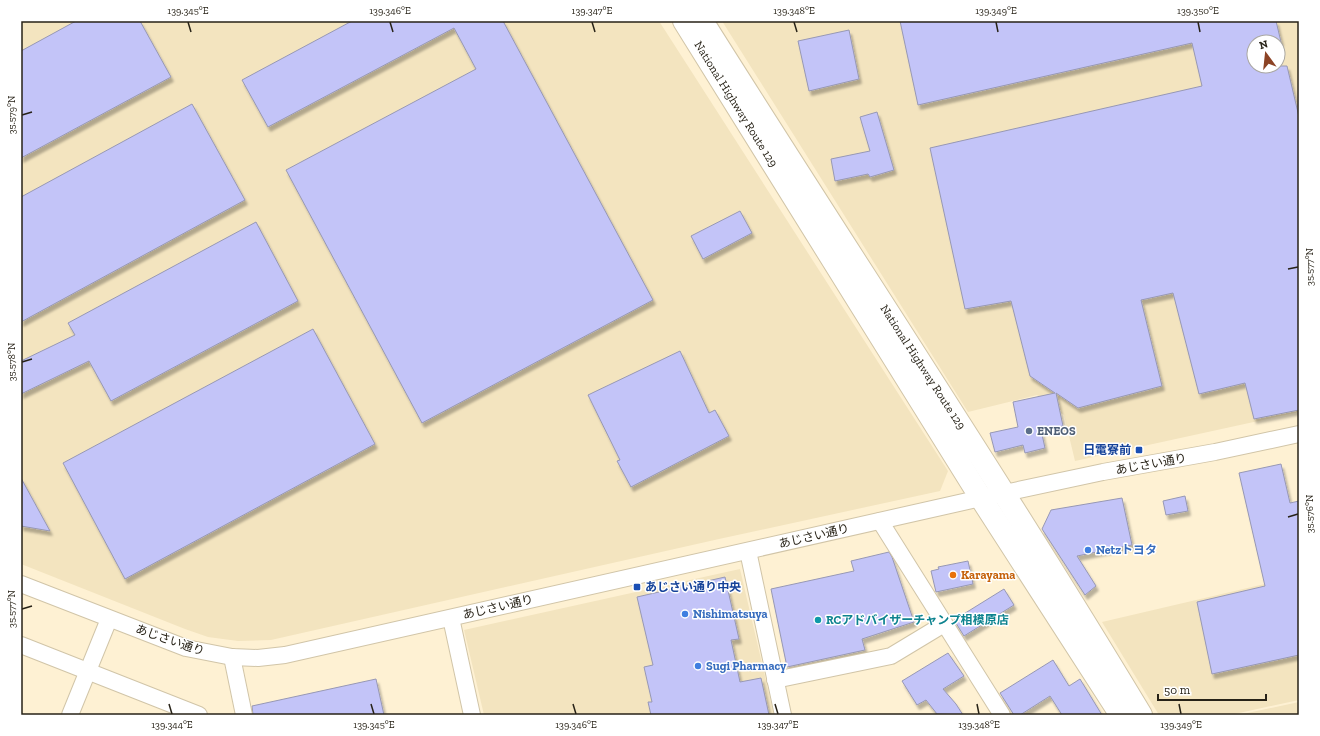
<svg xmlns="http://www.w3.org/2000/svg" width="1320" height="736" font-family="'Zilla Slab','Noto Sans JP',serif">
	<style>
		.built { fill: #f3e4bf; fill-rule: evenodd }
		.building { fill: #c3c4f8; stroke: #9798b4; filter: url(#shadow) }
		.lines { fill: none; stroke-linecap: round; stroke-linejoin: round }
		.minor-casing { stroke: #d1c5a8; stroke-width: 18 }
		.highway-casing { stroke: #d1c5a8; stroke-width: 24 }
		.minor { stroke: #fff; stroke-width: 16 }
		.highway { stroke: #fff; stroke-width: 22 }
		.ticks { fill: none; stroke: #272217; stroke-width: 1.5 }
		.service-dot { fill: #5c6f8a; stroke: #fff; stroke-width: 1.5 }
		.transit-dot { fill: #1a4fb4; stroke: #fff; stroke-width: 1.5 }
		.shop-dot { fill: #3f7fe0; stroke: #fff; stroke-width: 1.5 }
		.food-dot { fill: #e8710a; stroke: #fff; stroke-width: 1.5 }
		.culture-dot { fill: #0f9aa8; stroke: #fff; stroke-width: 1.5 }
		.labels { text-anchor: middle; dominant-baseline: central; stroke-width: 3; stroke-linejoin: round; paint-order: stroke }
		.street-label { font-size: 12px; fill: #272217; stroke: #fff }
		.service-label { font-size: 12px; font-weight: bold; fill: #4e5e75; stroke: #fff; text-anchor: start }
		.transit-label { font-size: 12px; font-weight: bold; fill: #164399; stroke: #fff; text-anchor: end }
		.shop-label { font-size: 12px; font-weight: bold; fill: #366cbe; stroke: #fff; text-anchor: start }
		.food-label { font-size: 12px; font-weight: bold; fill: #c56008; stroke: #fff; text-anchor: start }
		.culture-label { font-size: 12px; font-weight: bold; fill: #0d838f; stroke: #fff; text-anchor: start }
		.neatline { fill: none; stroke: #272217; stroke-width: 1.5 }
		.ticks-label { font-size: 10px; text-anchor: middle; fill: #272217 }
	</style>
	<defs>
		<filter id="shadow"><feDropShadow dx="2.5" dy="4.5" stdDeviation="1" flood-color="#0004"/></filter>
	</defs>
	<rect width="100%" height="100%" fill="#fef1d3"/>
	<!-- built -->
	<g class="built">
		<path d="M 21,21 L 659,21 L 948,471 L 940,491 L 719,539 L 271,640 L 238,641 L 208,637 L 185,629 L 21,564 Z"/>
		<path d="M 722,21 L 1299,21 L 1299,412 L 1075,461 L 1064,415 L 1037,395 L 968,412 ZM 1254,42 L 1278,42 L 1278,66 L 1254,66 Z"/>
		<path d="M 740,569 L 774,715 L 484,715 L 464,630 Z"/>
		<path d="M 1299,576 L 1299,700 L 1230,715 L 1159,715 L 1102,622 Z"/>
		<path d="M 1299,702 L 1299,715 L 1238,715 Z"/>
	</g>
	<!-- building -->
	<g class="building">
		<path d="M 76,21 L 140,21 L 171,77 L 21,158 L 21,51 Z"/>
		<path d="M 352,21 L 503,21 L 653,300 L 422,423 L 286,170 L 476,69 L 454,28 L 268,127 L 242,80 Z"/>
		<path d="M 900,21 L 1276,21 L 1281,42 L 1254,42 L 1254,66 L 1287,66 L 1299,117 L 1299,410 L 1254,419 L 1245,383 L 1199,394 L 1173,293 L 1141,300 L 1162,386 L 1078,408 L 1056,393 L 1063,426 L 1041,430 L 1045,448 L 1025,453 L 1023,445 L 995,452 L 990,433 L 1018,427 L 1013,402 L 1055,393 L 1030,376 L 1011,301 L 965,309 L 930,148 L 1202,86 L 1192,43 L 918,105 Z"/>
		<path d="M 849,30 L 859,79 L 809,91 L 798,41 Z"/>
		<path d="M 192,104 L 245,200 L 21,322 L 21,197 Z"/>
		<path d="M 877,112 L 894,170 L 870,177 L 868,174 L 835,181 L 831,159 L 870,151 L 860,117 Z"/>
		<path d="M 740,211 L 752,233 L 703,259 L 691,236 Z"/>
		<path d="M 256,222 L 298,301 L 111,401 L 89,361 L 21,394 L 21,361 L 75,335 L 68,323 Z"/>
		<path d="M 313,329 L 375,444 L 125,579 L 63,463 Z"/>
		<path d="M 680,351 L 709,413 L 715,410 L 729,436 L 631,487 L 617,461 L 620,460 L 588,395 Z"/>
		<path d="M 1281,464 L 1290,503 L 1299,501 L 1299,655 L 1212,674 L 1197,602 L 1265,586 L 1239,473 Z"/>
		<path d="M 21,478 L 50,531 L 21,526 Z"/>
		<path d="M 1185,496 L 1188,511 L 1166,515 L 1163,501 Z"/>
		<path d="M 1122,498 L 1132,545 L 1077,556 L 1096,586 L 1085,595 L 1042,529 L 1051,510 Z"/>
		<path d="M 889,552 L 892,557 L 914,622 L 862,639 L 865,650 L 787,667 L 771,589 L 854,571 L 851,561 Z"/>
		<path d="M 968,561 L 973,584 L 936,592 L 931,571 L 939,569 L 938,567 Z"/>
		<path d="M 725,577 L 739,639 L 731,640 L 740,682 L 761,678 L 769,715 L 651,715 L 648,702 L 652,702 L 644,667 L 653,665 L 637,597 Z"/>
		<path d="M 1004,589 L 1014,605 L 964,636 L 954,620 Z"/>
		<path d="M 948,653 L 964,676 L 943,689 L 956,704 L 963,715 L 937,714 L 926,700 L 917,705 L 902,681 Z"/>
		<path d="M 1053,660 L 1069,686 L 1080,679 L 1102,715 L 1062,715 L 1050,696 L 1020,715 L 1014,715 L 1000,693 Z"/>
		<path d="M 376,679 L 384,715 L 253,715 L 252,706 Z"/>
	</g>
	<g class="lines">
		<defs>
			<g id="minor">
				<path d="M 880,521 L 1002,715"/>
				<path d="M 748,551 L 783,715"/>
				<path d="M 21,584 L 186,648 L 232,657 L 258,658 L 285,655 L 981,498 L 1103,472 L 1215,452 L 1299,434"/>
				<path d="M 451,618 L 472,715"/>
				<path d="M 21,645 L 199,715"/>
				<path d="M 232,657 L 244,715"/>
				<path d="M 775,680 L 891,656 L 944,624"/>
				<path d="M 70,715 L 109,619"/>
			</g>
			<g id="highway">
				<path d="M 684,21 L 981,498 L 1121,715"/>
				<path d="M 702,21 C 848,253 1000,481 1141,715"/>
			</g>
		</defs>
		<!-- minor casing -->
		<use href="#minor" class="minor-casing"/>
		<!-- highway casing -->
		<use href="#highway" class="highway-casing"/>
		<!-- minor -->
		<use href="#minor" class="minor"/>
		<!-- highway -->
		<use href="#highway" class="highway"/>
	</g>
	<!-- ticks -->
	<path class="ticks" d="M 188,22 L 191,32M 390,22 L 393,32M 592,22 L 595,32M 794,22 L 797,32M 996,22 L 998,32M 1198,22 L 1200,32M 22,115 L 32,112M 1288,269 L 1298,267M 22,362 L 32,359M 1288,517 L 1298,514M 22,609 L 32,606M 169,704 L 172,714M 371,704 L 374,714M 573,704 L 576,714M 775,704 L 778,714M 977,704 L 979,714M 1179,704 L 1181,714"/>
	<!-- markers -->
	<circle class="service-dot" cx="1029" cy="431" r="4"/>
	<g class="transit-dot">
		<rect x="1135" y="446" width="8" height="8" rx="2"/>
		<rect x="633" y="583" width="8" height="8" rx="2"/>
	</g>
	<g class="shop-dot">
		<circle cx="1088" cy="550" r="4"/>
		<circle cx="685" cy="614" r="4"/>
		<circle cx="698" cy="666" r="4"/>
	</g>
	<circle class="food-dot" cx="953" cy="575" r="4"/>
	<circle class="culture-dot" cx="818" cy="620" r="4"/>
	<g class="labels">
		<!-- street labels -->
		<g class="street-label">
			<text transform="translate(736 104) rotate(58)">National Highway Route 129</text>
			<text transform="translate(923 367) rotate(57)">National Highway Route 129</text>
			<text transform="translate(1151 464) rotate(-10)">あじさい通り</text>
			<text transform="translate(814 536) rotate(-13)">あじさい通り</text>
			<text transform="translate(498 607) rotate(-13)">あじさい通り</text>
			<text transform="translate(170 640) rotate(19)">あじさい通り</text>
		</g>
		<!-- service labels -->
		<g class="service-label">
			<text x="1037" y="431">ENEOS</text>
		</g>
		<!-- transit labels -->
		<g class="transit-label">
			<text x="1131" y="450">日電寮前</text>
			<text x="645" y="587" text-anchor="start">あじさい通り中央</text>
		</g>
		<!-- shop labels -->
		<g class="shop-label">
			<text x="1096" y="550">Netzトヨタ</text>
			<text x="693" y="614">Nishimatsuya</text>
			<text x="706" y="666">Sugi Pharmacy</text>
		</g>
		<!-- food labels -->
		<g class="food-label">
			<text x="961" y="575">Karayama</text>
		</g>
		<!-- culture labels -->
		<g class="culture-label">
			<text x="826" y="620">RCアドバイザーチャンプ相模原店</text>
		</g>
	</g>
	<!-- border -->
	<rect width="1320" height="736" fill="none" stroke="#ffffff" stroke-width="44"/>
	<!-- north arrow -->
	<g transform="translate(1266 54) rotate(345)"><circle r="19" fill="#ffffff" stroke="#a9a7a2"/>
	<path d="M0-3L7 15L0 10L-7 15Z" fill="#8c4325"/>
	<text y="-6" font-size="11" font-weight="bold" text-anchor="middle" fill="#272217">N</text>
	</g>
	<!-- scale -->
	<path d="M1158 694v6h108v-6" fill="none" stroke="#272217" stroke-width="2"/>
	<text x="1164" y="694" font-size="12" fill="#272217" stroke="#ffffff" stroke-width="3" paint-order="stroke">50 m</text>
	<rect x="22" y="22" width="1276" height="692" class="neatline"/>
	<g class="ticks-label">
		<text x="188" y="14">139.345°E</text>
		<text x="390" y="14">139.346°E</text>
		<text x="592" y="14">139.347°E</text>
		<text x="794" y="14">139.348°E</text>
		<text x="996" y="14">139.349°E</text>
		<text x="1198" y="14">139.350°E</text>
		<text transform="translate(11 115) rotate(-90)" y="4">35.579°N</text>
		<text transform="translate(1309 267) rotate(-90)" y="4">35.577°N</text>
		<text transform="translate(11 362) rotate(-90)" y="4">35.578°N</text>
		<text transform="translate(1309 514) rotate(-90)" y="4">35.576°N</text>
		<text transform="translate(11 609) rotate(-90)" y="4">35.577°N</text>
		<text x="172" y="728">139.344°E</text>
		<text x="374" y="728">139.345°E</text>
		<text x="576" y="728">139.346°E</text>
		<text x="778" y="728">139.347°E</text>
		<text x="979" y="728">139.348°E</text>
		<text x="1181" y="728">139.349°E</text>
	</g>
</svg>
